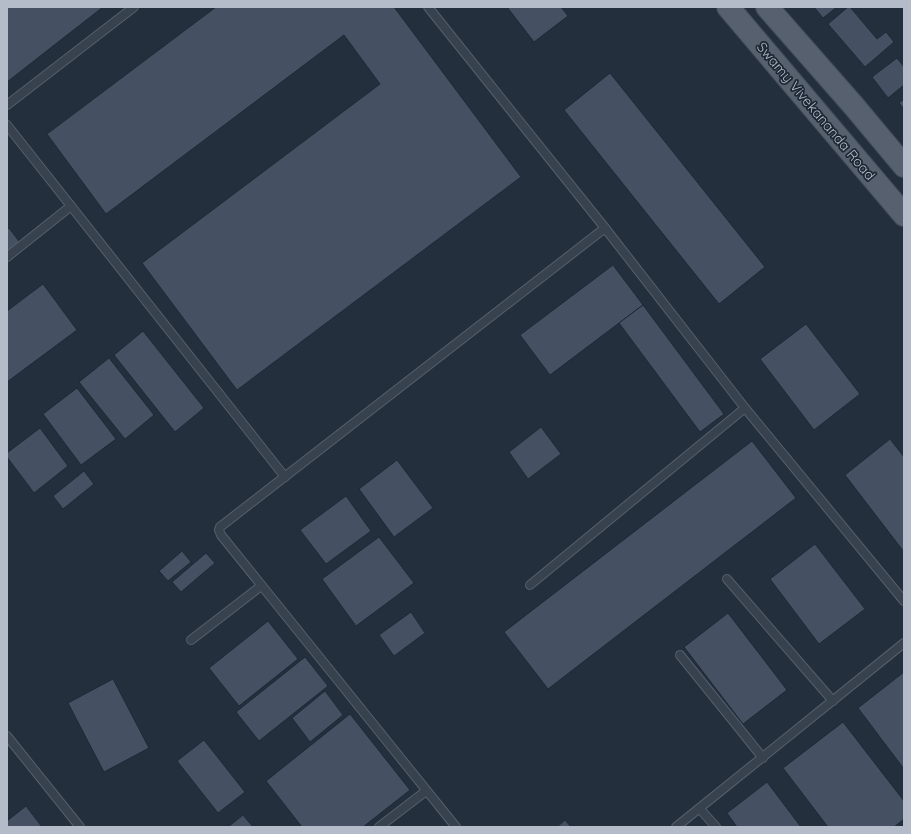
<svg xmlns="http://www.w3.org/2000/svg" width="911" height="834" font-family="Quicksand,sans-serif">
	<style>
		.building { fill: #455162; stroke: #1f2835 }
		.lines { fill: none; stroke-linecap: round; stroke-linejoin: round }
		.service-casing { stroke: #565f6c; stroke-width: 10 }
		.primary-casing { stroke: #414a57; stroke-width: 24 }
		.service { stroke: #38414e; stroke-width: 8 }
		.primary { stroke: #56606e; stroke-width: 22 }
		.labels { text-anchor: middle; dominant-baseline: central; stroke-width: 3.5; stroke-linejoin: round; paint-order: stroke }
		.street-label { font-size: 14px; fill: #b4bcc9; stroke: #1d2633 }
	</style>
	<rect width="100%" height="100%" fill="#242f3e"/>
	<!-- building -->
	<g class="building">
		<path d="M 7,7 L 103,7 L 7,82 Z"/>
		<path d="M 216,7 L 394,7 L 521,177 L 237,390 L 142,263 L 380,84 L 344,35 L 106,214 L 47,134 Z"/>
		<path d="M 507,7 L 561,7 L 568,16 L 534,42 Z"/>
		<path d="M 814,7 L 837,7 L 823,18 Z"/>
		<path d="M 848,7 L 850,7 L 877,39 L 886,32 L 894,42 L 865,67 L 828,24 Z"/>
		<path d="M 897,58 L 904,67 L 904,85 L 888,98 L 872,77 Z"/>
		<path d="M 610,73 L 765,267 L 719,304 L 564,110 Z"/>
		<path d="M 904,99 L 904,109 L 899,103 Z"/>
		<path d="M 9,228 L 21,244 L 7,254 L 7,230 Z"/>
		<path d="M 613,265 L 643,305 L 550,375 L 520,335 Z"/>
		<path d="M 43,284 L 77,330 L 7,382 L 7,311 Z"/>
		<path d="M 643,305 L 724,414 L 700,432 L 619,323 Z"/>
		<path d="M 806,324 L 860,394 L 814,430 L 760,359 Z"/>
		<path d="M 143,331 L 204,408 L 175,432 L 114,355 Z"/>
		<path d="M 109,358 L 154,415 L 125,439 L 79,382 Z"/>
		<path d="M 77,388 L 116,439 L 81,465 L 43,414 Z"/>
		<path d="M 541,427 L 561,454 L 528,479 L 509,452 Z"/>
		<path d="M 40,428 L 68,466 L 34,493 L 7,457 L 7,453 Z"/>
		<path d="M 890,439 L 904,457 L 904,552 L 845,475 Z"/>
		<path d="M 752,441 L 796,498 L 548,689 L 504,632 Z"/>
		<path d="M 397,460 L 433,508 L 394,537 L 359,489 Z"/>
		<path d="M 84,471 L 94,484 L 63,509 L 53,496 Z"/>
		<path d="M 346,496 L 371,531 L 326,564 L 300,530 Z"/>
		<path d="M 379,537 L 414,583 L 356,626 L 322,579 Z"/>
		<path d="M 815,544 L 865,609 L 819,644 L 770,579 Z"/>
		<path d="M 182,551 L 191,562 L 168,581 L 159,571 Z"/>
		<path d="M 206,553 L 215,563 L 181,592 L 172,582 Z"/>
		<path d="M 411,612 L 425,633 L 394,656 L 379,635 Z"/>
		<path d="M 728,613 L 787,690 L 743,724 L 684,647 Z"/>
		<path d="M 268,621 L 298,659 L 239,706 L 209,668 Z"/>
		<path d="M 305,657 L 328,686 L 259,741 L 236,712 Z"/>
		<path d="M 904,672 L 904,769 L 858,708 Z"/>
		<path d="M 113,679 L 149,748 L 104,772 L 68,703 Z"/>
		<path d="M 325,691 L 343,715 L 310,742 L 292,718 Z"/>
		<path d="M 350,714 L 410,790 L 363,827 L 302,827 L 266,781 Z"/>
		<path d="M 843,722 L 904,801 L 904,819 L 894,827 L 828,827 L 783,768 Z"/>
		<path d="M 204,740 L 245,792 L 218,813 L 177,761 Z"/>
		<path d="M 767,782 L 801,827 L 737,827 L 727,813 Z"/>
		<path d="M 26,806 L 42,827 L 7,827 L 7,821 Z"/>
		<path d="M 243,815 L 253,827 L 228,827 Z"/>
		<path d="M 565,820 L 571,827 L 557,827 Z"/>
	</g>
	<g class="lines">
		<defs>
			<g id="service">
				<path d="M 428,7 L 605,228 L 745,408 L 904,601"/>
				<path d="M 7,105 L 134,7"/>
				<path d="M 7,125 L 285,477"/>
				<path d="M 7,257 L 71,206"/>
				<path d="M 727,579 L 833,701"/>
				<path d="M 530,585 L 745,408"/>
				<path d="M 191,640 L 261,586"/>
				<path d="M 680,655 L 763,758"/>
				<path d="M 7,736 L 80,827"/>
				<path d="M 700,809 L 716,827"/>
				<path d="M 379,827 L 426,791"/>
				<path d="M 456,827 L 221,535 L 219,530 L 220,527 L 605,228"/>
				<path d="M 676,827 L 904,643"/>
			</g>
			<g id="primary">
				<path d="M 728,7 L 904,215"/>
				<path d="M 767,7 L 853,105 L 904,166"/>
			</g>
		</defs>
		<!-- service casing -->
		<use href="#service" class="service-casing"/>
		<!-- primary casing -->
		<use href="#primary" class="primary-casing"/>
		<!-- service -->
		<use href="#service" class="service"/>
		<!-- primary -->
		<use href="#primary" class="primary"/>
	</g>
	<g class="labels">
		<!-- street labels -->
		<g class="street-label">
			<text transform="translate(816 111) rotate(50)">Swamy Vivekananda Road</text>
		</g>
	</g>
	<!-- border -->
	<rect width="911" height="834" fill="none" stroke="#b4bcc9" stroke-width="16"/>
</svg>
